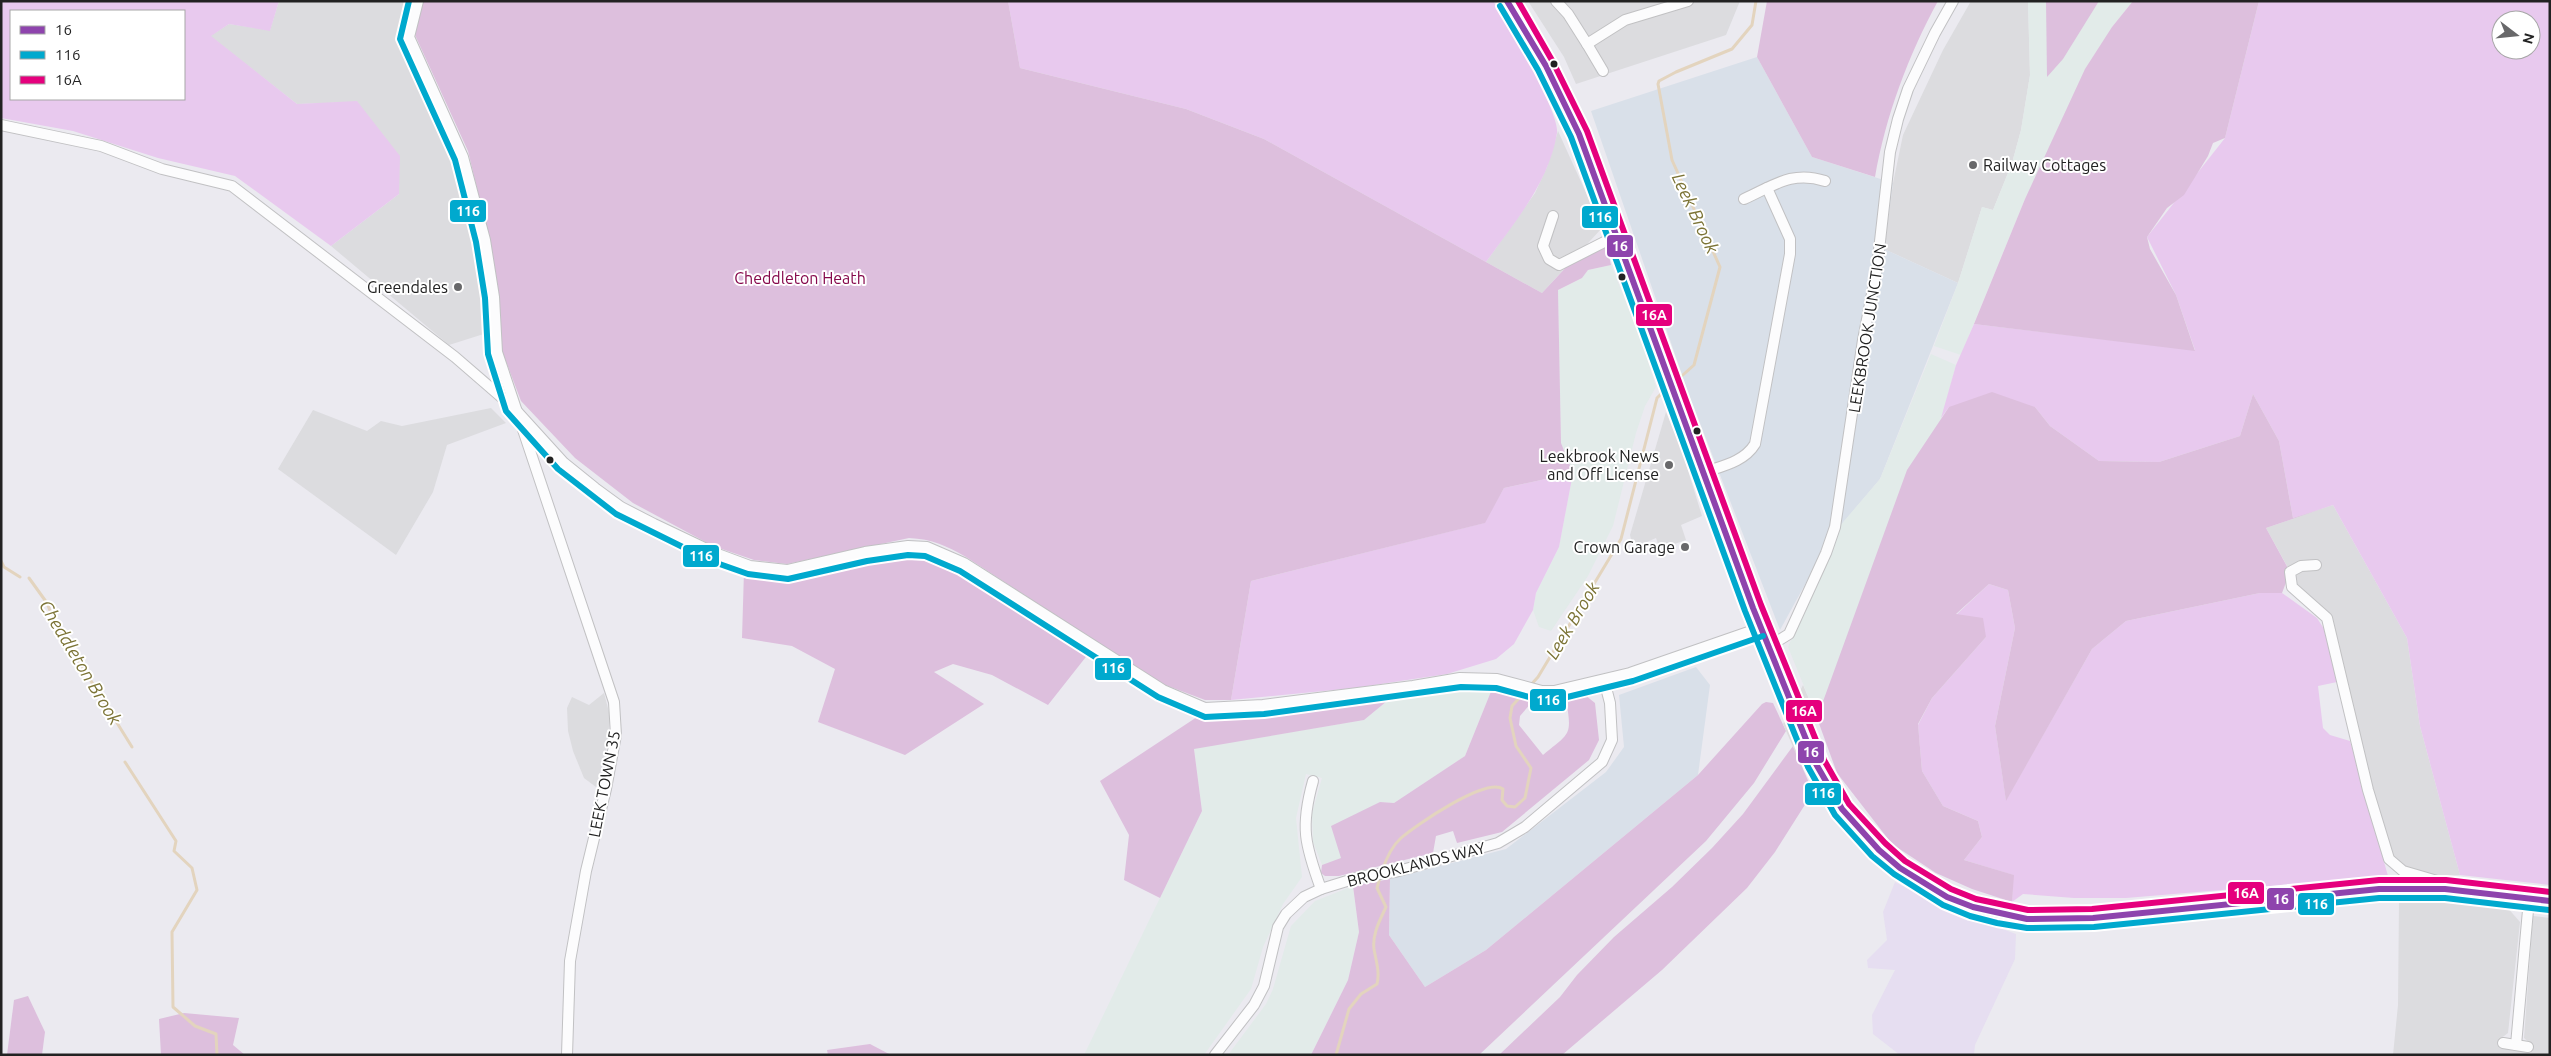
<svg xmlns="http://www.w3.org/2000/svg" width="2551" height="1056" font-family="Ubuntu,sans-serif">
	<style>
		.residential { fill: #dcdcdf }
		.commercial { fill: #d9e0e9 }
		.industrial { fill: #e2ebe9 }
		.farmland { fill: #e6def1 }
		.grass { fill: #e8c9ee; fill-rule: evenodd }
		.forest { fill: #ddbfdd }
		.pier { fill: #ddddde }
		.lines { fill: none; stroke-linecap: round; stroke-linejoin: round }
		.stream { stroke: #e3d4be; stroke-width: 3 }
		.street-casing { stroke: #c1c1c3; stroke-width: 12 }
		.highway-casing { stroke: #9fc2c6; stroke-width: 21 }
		.street { stroke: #fcfcfd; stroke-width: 10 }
		.highway { stroke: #e0e8ec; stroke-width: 19 }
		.bus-1-casing { stroke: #fff; stroke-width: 10 }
		.bus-2-casing { stroke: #fff; stroke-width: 10 }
		.bus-3-casing { stroke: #fff; stroke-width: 10 }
		.bus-1 { stroke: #8e44ad; stroke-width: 6 }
		.bus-2 { stroke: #00a9ce; stroke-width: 6 }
		.bus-3 { stroke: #e5007d; stroke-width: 6 }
		.bus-dot { fill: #222; stroke: #fff; stroke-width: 2 }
		.poi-dot { fill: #68686a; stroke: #fff; stroke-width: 2 }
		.labels { text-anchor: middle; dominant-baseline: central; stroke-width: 4; stroke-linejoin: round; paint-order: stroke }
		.poi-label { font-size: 16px; fill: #222; stroke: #fff; text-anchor: end }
		.park-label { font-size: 16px; fill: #86094c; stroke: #fff }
		.street-label { font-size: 16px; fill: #222; stroke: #fff }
		.water-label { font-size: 18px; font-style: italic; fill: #7c7436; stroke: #fff }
		.line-badge { stroke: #fff; stroke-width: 2 }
		.badge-label { font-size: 14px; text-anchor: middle; font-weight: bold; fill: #fff }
	</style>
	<rect width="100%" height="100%" fill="#ebeaf0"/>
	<!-- residential -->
	<g class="residential">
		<path d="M 279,1 L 413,1 L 406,36 L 463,170 L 479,234 L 490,298 L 490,332 L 449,345 L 331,246 L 399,194 L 357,102 L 297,104 L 210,36 L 229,24 L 270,30 Z"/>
		<path d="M 1528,1 L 1740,1 L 1726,35 L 1576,84 L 1564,57 Z"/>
		<path d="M 1971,1 L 2028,1 L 2030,75 L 2021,130 L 2012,163 L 1993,210 L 1982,207 L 1958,283 L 1884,249 L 1893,183 L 1903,135 L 1943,50 Z"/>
		<path d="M 1558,131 L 1602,228 L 1542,293 L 1486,262 L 1535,193 L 1547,167 Z"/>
		<path d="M 491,408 L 506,423 L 447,445 L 433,492 L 396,555 L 278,469 L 313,410 L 367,431 L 381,421 L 402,426 Z"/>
		<path d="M 1666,412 L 1682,451 L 1702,516 L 1681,525 L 1686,540 L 1660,549 L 1656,538 L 1633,548 L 1630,535 Z"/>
		<path d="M 2333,505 L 2407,638 L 2420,726 L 2460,875 L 2399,877 L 2370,790 L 2336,634 L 2327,611 L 2302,593 L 2266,528 Z"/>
		<path d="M 604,693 L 610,716 L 607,748 L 596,787 L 584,778 L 573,751 L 568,731 L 567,708 L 572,697 L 589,705 Z"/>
		<path d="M 2455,900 L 2506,906 L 2520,922 L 2508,1033 L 2500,1039 L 2499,1048 L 2531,1051 L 2532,1045 L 2524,1038 L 2533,916 L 2550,918 L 2550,1055 L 2393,1055 L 2398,1005 L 2399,901 Z"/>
	</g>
	<!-- commercial -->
	<g class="commercial">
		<path d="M 1757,57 L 1812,157 L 1893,183 L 1884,249 L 1958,283 L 1880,479 L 1831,537 L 1780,630 L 1688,392 L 1591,111 Z"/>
		<path d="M 1696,667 L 1710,685 L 1698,775 L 1486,950 L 1425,987 L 1389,935 L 1390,879 L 1506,849 L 1606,772 L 1624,747 L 1619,695 Z"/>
	</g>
	<!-- industrial -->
	<g class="industrial">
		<path d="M 2028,1 L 2133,1 L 2112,27 L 2025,199 L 1961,355 L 1934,346 L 1958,283 L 1982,207 L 1993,210 L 2012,163 L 2021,130 L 2030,75 Z"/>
		<path d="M 1611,265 L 1641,339 L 1656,387 L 1645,406 L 1636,433 L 1613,526 L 1588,576 L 1551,631 L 1539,627 L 1533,610 L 1536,593 L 1559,547 L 1573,473 L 1561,443 L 1558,290 L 1582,278 L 1588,270 Z"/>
		<path d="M 1931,354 L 1956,365 L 1918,505 L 1828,728 L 1817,718 L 1788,647 L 1838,528 L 1880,479 Z"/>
		<path d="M 1463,682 L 1494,684 L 1465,756 L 1394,803 L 1380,802 L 1363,812 L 1341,859 L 1322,865 L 1313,842 L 1312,813 L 1322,778 L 1306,774 L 1296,818 L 1302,877 L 1283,904 L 1263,947 L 1251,989 L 1204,1055 L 1084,1055 L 1202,811 L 1194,748 L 1364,720 L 1398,692 Z"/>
		<path d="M 1353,886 L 1359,932 L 1348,980 L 1311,1055 L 1228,1055 L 1266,1004 L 1273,989 L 1291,926 L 1315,901 Z"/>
	</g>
	<!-- farmland -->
	<path class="farmland" d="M 1895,882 L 1948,909 L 2016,934 L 2015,959 L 1975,1045 L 1974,1055 L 1900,1055 L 1873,1034 L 1872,1015 L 1895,970 L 1868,968 L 1867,960 L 1887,940 L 1883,912 Z"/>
	<!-- grass -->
	<g class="grass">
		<path d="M 1,1 L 279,1 L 270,31 L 229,24 L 211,36 L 297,104 L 357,101 L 400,156 L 399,194 L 331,246 L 235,176 L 158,158 L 73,131 L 1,118 ZM 11,11 L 184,11 L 184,99 L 11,99 Z"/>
		<path d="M 1008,1 L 1493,1 C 1507,21 1560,113 1557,133 C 1549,183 1514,223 1486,262 L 1264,139 L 1186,109 L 1020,68 Z"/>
		<path d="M 2259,1 L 2550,1 L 2550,885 L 2460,875 L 2420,726 L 2407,638 L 2333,505 L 2293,518 L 2279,441 L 2253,394 L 2240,436 L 2159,462 L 2099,461 L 2050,426 L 2035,407 L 1949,407 L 1941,418 L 1956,365 L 1974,324 L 2195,350 L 2176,295 L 2147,237 L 2225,138 ZM 2501,20 L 2531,20 L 2531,50 L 2501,50 Z"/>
		<path d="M 1573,473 L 1559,547 L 1536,593 L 1533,610 L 1514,644 L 1496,659 L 1447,674 L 1354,688 L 1231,700 L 1251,581 L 1484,523 L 1504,488 Z"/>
		<path d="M 1989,584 L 2008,590 L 2015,628 L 1995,726 L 2006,800 L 2092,649 L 2126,621 L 2260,593 L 2282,593 L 2317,618 L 2326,632 L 2337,682 L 2318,686 L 2323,728 L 2330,735 L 2350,741 L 2388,876 L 2126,898 L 2074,898 L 2023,894 L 2012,902 L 2013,875 L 1964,860 L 1982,837 L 1978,821 L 1943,806 L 1922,771 L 1918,725 L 1932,698 L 1986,637 L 1956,615 Z"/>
	</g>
	<!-- forest -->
	<g class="forest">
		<path d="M 423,1 L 1008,1 L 1020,68 L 1186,109 L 1264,139 L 1542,293 L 1570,263 L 1607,247 L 1611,265 L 1588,270 L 1582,278 L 1558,290 L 1561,443 L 1573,473 L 1504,488 L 1485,523 L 1251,581 L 1231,700 L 1205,700 L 1160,683 L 966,557 C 947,546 932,539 909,538 L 787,564 L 754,560 L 713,546 L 633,503 L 575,458 L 521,401 L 502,351 L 490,243 L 468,151 L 415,35 Z"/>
		<path d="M 1767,1 L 1938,1 C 1908,56 1886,115 1875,177 L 1812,157 L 1757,57 Z"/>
		<path d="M 2046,1 L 2099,1 L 2063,59 L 2047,77 Z"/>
		<path d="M 2133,1 L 2259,1 L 2225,138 L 2213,143 L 2208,156 L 2184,195 L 2167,208 L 2147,237 L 2150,249 L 2176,295 L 2195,351 L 1974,324 L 2025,199 L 2085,69 L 2112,27 Z"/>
		<path d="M 1992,392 L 2035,407 L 2050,426 L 2099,461 L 2159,462 L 2240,436 L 2253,394 L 2279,441 L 2293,518 L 2333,505 L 2266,528 L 2290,572 L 2282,593 L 2260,593 L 2126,621 L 2092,649 L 2006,801 L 1995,726 L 2015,628 L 2008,590 L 1989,584 L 1956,614 L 1983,618 L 1986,637 L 1932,698 L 1918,724 L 1922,771 L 1943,806 L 1978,821 L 1982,837 L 1964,860 L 2014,875 L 2012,902 L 1972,889 L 1936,873 L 1892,844 L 1837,773 L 1817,718 L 1907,470 L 1949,407 Z"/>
		<path d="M 907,551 L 928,553 L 960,569 L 1089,653 L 1048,705 L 992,675 L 953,664 L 934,672 L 984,704 L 905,755 L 818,722 L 835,669 L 792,646 L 742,638 L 744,571 L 778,576 Z"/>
		<path d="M 1494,684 L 1538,695 L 1520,716 L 1519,725 L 1543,755 C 1571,732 1572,736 1566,699 L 1585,695 L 1595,703 L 1599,740 L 1589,760 L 1502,832 L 1457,843 L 1453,831 L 1436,836 L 1433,853 L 1339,876 L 1325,876 L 1321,873 L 1322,865 L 1341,858 L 1331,826 L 1380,802 L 1394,803 L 1465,756 Z"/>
		<path d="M 1398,692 L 1364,720 L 1194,749 L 1202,811 L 1160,898 L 1124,880 L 1129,835 L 1100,781 L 1200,715 Z"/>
		<path d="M 1766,702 L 1773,703 L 1786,731 L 1754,783 L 1706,841 L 1479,1055 L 1311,1055 L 1348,980 L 1359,932 L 1353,886 L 1390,879 L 1389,935 L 1425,987 L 1486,950 L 1698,775 L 1762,704 Z"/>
		<path d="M 1793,746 L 1813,792 L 1775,852 L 1747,888 L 1662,970 L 1562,1055 L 1499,1055 L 1560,997 L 1577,975 L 1614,937 L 1672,887 L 1712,848 L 1743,814 Z"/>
		<path d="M 28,996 L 45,1032 L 42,1055 L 7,1055 L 14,1000 Z"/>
		<path d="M 184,1013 L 239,1018 L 233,1045 L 245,1055 L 161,1055 L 159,1019 Z"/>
		<path d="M 870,1044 L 891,1055 L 828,1055 L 827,1050 Z"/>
	</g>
	<!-- pier -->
	<path class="pier" d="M 1803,685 L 1817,718 L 1797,756 L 1783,724 Z"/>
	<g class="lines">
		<!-- stream -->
		<g class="stream">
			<path d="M 1675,382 L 1694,365 L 1720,267 L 1672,160 L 1658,84 L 1659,81 L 1676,72 L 1732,49 L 1752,25 L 1756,1"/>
			<path d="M 1,561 L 4,567 L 20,577"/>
			<path d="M 29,578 L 47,603 L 55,623 L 132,747"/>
			<path d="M 125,762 L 176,841 L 174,851 L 192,868 L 197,890 L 172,932 L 173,1007 L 195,1026 L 216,1034 L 217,1055"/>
			<path d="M 1382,871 C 1386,859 1392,846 1401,838 C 1416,825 1486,777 1503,789 L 1502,800 L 1507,806 L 1515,807 L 1525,798 L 1531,768 L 1516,746 L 1510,718 L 1512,706 L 1538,677 L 1621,539 L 1657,398 L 1664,391"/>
			<path d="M 1336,1055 L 1349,1009 L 1361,994 L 1377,984 C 1380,972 1376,961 1374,949 C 1372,934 1380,920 1386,907 L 1377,888 L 1380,877"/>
		</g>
		<defs>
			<g id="street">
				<path d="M 418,1 L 409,37 L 463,157 L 485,240 L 494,297 L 497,352 L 614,702 L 616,735 L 606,789 L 586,871 L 570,961 L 567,1055"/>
				<path d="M 1556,1 L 1568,14 L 1587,44 L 1625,20 L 1688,1"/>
				<path d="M 1587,44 L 1603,71"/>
				<path d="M 1,125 L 101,146 L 162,169 L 232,186 L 455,357 L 514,408 L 564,463 L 595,488 L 621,507 L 654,524 L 715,553 L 750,566 L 787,570 L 865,552 L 908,546 L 927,547 L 964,563 L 1163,690 L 1205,708 L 1263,705 L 1413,686 L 1460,678 L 1497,679 L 1542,691 L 1554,691 L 1630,673 L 1760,628"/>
				<path d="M 1744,199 C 1773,186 1792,170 1825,181"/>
				<path d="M 1553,216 L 1543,246 L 1549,259 L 1559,265 L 1616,236"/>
				<path d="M 1702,473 C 1722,466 1744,462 1755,444 L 1790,254 L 1790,239 L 1767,188"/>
				<path d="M 2316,565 L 2301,566 L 2290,572 L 2292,587 L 2327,618 L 2368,790 L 2389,859 L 2403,871 L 2444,883"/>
				<path d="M 1768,647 L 1789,634 L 1826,553 L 1835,527 L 1863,340 L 1877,268 L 1890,152 L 1898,119 L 1908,89 L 1935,33 L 1953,1"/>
				<path d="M 1313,781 C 1300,827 1305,845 1321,889"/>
				<path d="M 2503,1043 L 2528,1047"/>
				<path d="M 2516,1045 L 2529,899"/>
				<path d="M 1215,1055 L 1254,1005 L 1264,986 L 1278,927 L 1286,914 L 1304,897 L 1321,889 L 1363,876 L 1395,872 L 1498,843 L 1525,827 L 1602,762 L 1612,740 L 1610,703 L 1604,680"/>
			</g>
			<path id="highway" d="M 1507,1 C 1535,44 1558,87 1579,134 C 1635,287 1689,440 1747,592 C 1762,634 1780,675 1797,716 C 1809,747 1821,781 1842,809 C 1885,867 1953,913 2027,919 C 2071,922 2115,916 2160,911 C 2243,903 2327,889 2410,888 C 2457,887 2504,895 2550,901"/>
		</defs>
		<!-- street casing -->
		<use href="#street" class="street-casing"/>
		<!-- highway casing -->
		<use href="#highway" class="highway-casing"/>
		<!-- street -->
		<use href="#street" class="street"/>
		<!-- highway -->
		<use href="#highway" class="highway"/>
		<defs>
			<path id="bus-1" d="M 1507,1 L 1546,66 L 1579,134 L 1753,608 L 1816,764 L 1842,809 L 1879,850 L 1900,868 L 1947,897 L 1973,907 L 2027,919 L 2093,918 L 2379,889 L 2445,889 L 2550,901"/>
			<g id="bus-2">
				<path d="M 409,1 L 400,39 L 455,160 L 476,242 L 485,298 L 488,354 L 506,411 L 558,469 L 616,514 L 711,561 L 748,574 L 788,579 L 867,561 L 908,555 L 925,556 L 960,571 L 1158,697 L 1205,717 L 1264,714 L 1461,687 L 1496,688 L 1540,700 L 1555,700 L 1633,681 L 1763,636"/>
				<path d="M 1500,6 L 1538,70 L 1571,137 L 1745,611 L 1808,767 L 1835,815 L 1872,856 L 1894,874 L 1943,905 L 1970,916 L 1997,923 L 2027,928 L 2094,927 L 2379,898 L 2445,898 L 2549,910"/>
			</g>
			<path id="bus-3" d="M 1518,1 L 1553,62 L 1587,131 L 1761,605 L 1824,760 L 1849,804 L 1885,843 L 1905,861 L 1951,889 L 1976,899 L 2028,910 L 2092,909 L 2379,880 L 2446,880 L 2550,892"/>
		</defs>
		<!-- bus-1 casing -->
		<use href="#bus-1" class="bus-1-casing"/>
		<!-- bus-2 casing -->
		<use href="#bus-2" class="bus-2-casing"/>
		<!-- bus-3 casing -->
		<use href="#bus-3" class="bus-3-casing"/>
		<!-- bus-1 -->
		<use href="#bus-1" class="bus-1"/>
		<!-- bus-2 -->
		<use href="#bus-2" class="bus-2"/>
		<!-- bus-3 -->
		<use href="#bus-3" class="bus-3"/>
	</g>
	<!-- markers -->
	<g class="bus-dot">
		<circle cx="1554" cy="64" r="4.5"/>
		<circle cx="1622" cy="277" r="4.5"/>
		<circle cx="1697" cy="431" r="4.5"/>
		<circle cx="550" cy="460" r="4.5"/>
	</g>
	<g class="poi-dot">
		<circle cx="1973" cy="165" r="5"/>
		<circle cx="458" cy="287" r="5"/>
		<circle cx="1669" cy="465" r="5"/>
		<circle cx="1685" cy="547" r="5"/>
	</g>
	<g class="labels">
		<!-- poi labels -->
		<g class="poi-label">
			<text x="1983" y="165" text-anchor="start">Railway Cottages</text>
			<text x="448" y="287">Greendales</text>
			<text x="1659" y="456">Leekbrook News<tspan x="1659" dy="18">and Off License</tspan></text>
			<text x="1675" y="547">Crown Garage</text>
		</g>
		<!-- park labels -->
		<g class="park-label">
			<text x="800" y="278">Cheddleton Heath</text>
		</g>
		<!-- street labels -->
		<g class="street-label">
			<text transform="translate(1867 328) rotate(-81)">LEEKBROOK JUNCTION</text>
			<text transform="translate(604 784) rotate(-79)">LEEK TOWN 35</text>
			<text transform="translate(1416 864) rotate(-14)">BROOKLANDS WAY</text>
		</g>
		<!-- water labels -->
		<g class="water-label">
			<text transform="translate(1696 213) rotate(65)">Leek Brook</text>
			<text transform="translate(1572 620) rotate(-59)">Leek Brook</text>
			<text transform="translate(81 662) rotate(59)">Cheddleton Brook</text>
		</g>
	</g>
	<g class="line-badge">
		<rect x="449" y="199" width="38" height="24" rx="5" fill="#00a9ce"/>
		<rect x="1581" y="205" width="38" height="24" rx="5" fill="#00a9ce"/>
		<rect x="1606" y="234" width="28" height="24" rx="5" fill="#8e44ad"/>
		<rect x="1635" y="303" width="38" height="24" rx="5" fill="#e5007d"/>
		<rect x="682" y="544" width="38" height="24" rx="5" fill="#00a9ce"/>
		<rect x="1094" y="657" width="38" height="24" rx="5" fill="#00a9ce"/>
		<rect x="1529" y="688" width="38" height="24" rx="5" fill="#00a9ce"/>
		<rect x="1785" y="699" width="38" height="24" rx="5" fill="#e5007d"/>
		<rect x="1797" y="740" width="28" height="24" rx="5" fill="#8e44ad"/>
		<rect x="1804" y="782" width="38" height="24" rx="5" fill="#00a9ce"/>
		<rect x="2227" y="881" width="38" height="24" rx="5" fill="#e5007d"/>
		<rect x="2266" y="887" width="29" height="24" rx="5" fill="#8e44ad"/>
		<rect x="2297" y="892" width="38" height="24" rx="5" fill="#00a9ce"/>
	</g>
	<g class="badge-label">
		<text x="468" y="216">116</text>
		<text x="1600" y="222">116</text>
		<text x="1620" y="251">16</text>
		<text x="1654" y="320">16A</text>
		<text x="701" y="561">116</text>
		<text x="1113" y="673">116</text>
		<text x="1548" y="705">116</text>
		<text x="1804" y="716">16A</text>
		<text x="1811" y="757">16</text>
		<text x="1823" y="798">116</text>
		<text x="2246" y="898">16A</text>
		<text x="2281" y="904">16</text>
		<text x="2316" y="909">116</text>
	</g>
	<!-- border -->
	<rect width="2551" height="1056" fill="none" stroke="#222222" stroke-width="5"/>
	<!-- legend -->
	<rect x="10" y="10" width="175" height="90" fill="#ffffff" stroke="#a7a7a7"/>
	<rect x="20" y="26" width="25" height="8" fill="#8e44ad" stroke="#a7a7a7"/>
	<text x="55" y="35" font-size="15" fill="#222222">16</text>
	<rect x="20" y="51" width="25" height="8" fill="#00a9ce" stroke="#a7a7a7"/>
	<text x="55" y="60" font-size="15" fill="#222222">116</text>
	<rect x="20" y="76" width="25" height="8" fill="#e5007d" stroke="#a7a7a7"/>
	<text x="55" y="85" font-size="15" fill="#222222">16A</text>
	<!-- north arrow -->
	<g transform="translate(2516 35) rotate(106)"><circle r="24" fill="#ffffff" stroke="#a7a7a7"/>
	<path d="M0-4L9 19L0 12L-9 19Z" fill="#68686a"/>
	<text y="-8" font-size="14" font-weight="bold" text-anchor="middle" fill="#222222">N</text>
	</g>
</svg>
